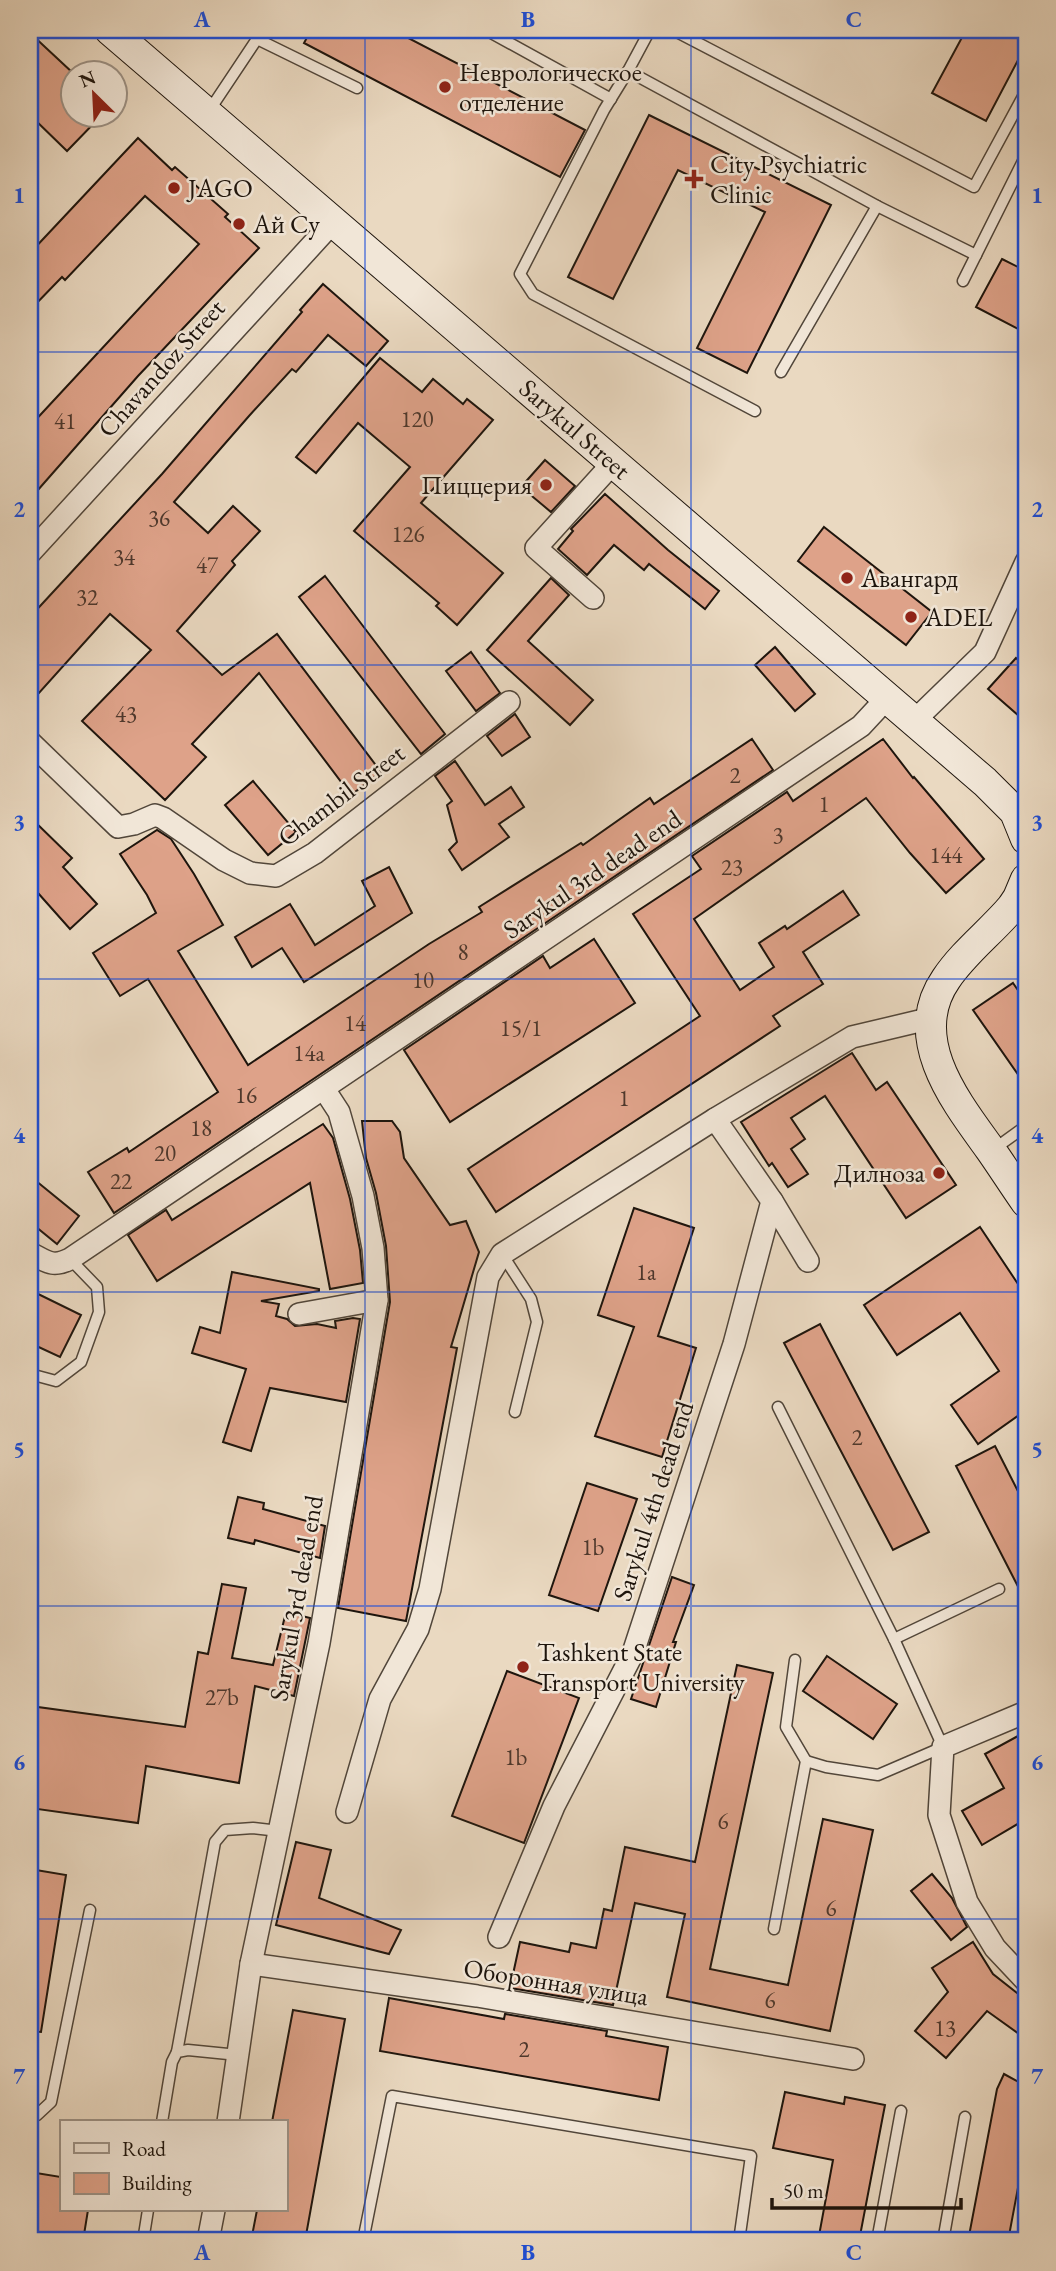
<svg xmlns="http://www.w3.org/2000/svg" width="1056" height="2271" font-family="'EB Garamond',serif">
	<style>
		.building { fill: #dea289; stroke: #1e150d; stroke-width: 2 }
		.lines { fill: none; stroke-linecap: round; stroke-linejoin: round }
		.service-casing { stroke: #51463a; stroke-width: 13 }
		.minor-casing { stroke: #51463a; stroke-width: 24 }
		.secondary-casing { stroke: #1e150d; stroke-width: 32 }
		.service { stroke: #f1e6d7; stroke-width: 10 }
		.minor { stroke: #f1e6d7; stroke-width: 21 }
		.secondary { stroke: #f1e6d7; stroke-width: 30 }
		.grid { fill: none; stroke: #1d4ed8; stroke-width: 2; stroke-opacity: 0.55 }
		.poi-dot { fill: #8f2418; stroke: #f1e6d7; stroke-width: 2.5 }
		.labels { text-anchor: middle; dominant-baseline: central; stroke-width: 5; stroke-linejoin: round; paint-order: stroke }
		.number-label { font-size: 23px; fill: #4e382c }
		.poi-label { font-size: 26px; fill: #1e150d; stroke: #f1e6d7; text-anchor: start }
		.street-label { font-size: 26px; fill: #1e150d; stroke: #f1e6d7 }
		.neatline { fill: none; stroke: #1d4ed8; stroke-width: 2.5 }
		.grid-label { font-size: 23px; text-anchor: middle; font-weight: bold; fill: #1d4ed8 }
	</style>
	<rect width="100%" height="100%" fill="#ead9c1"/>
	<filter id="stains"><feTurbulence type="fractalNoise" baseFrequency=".00286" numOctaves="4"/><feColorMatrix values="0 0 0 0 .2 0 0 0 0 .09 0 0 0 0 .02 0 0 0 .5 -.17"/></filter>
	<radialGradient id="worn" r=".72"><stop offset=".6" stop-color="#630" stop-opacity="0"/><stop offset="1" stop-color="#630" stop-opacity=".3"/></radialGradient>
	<!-- building -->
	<g class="building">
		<path d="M 311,30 L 393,30 L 585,130 L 560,177 L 304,43 Z"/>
		<path d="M 966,30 L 1026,30 L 1026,45 L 986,121 L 932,93 Z"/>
		<path d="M 30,33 L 74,74 L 74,116 L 101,116 L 67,151 L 30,115 Z"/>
		<path d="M 649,115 L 831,205 L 747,373 L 697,348 L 765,212 L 678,170 L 613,299 L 568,277 Z"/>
		<path d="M 138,138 L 172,170 L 175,167 L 228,214 L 225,217 L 259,248 L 138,376 L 30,499 L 30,426 L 199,244 L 145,196 L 65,280 L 62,277 L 30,310 L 30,253 Z"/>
		<path d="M 1002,259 L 1026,271 L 1026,333 L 976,307 Z"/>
		<path d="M 323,284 L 388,341 L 366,366 L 328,335 L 296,372 L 292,369 L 249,416 L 174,502 L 208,533 L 233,506 L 260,531 L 232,561 L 235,565 L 177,631 L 222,675 L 277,634 L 381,772 L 351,795 L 259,673 L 192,744 L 206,757 L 165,800 L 82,721 L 151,650 L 110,614 L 30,703 L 30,617 L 162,474 L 302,312 L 300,310 Z"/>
		<path d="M 380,358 L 422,392 L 433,379 L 463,404 L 467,399 L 493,420 L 421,503 L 503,573 L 457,625 L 436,606 L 439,603 L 354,531 L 410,467 L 358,423 L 316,473 L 296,457 Z"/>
		<path d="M 545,460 L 575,486 L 551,512 L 521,487 Z"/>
		<path d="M 605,494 L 668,550 L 719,591 L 705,609 L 649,564 L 644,570 L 614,545 L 587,575 L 558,549 L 573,531 L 571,529 Z"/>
		<path d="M 824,527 L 932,612 L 906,645 L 798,561 Z"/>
		<path d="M 325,576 L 445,734 L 421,754 L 299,597 Z"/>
		<path d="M 551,578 L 569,595 L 528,641 L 593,700 L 570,725 L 487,650 Z"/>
		<path d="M 775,647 L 815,694 L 795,711 L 755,665 Z"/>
		<path d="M 471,652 L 500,693 L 476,711 L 446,671 Z"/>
		<path d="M 1016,658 L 1026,667 L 1026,722 L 988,689 Z"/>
		<path d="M 515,714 L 530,737 L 502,756 L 487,736 Z"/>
		<path d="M 752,739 L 773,770 L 114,1213 L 88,1172 L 127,1148 L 129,1152 L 218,1092 L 148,979 L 120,996 L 93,953 L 156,913 L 147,895 L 120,854 L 157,830 L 171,839 L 194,874 L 223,925 L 178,951 L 248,1065 L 429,944 L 482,912 L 479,907 L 581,843 L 583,845 L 650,798 L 654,804 Z"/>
		<path d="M 883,739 L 913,778 L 914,777 L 984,859 L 946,893 L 910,853 L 866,798 L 694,919 L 740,990 L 774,967 L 759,943 L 785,926 L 787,929 L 843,891 L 859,915 L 803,952 L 823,984 L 773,1016 L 780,1026 L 496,1212 L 468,1169 L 700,1016 L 633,914 L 701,869 L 692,856 L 787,792 L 793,801 Z"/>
		<path d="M 455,761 L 485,805 L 511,787 L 524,807 L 499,824 L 509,837 L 462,870 L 449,850 L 457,842 L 447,805 L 452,801 L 435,776 Z"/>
		<path d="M 253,781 L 296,832 L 268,855 L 225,805 Z"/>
		<path d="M 30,817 L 72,858 L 63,867 L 97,904 L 70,929 L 30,884 Z"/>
		<path d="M 389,867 L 412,913 L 304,982 L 282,948 L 252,967 L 235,937 L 290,904 L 315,945 L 375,906 L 362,881 Z"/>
		<path d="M 594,939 L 635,1003 L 450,1122 L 404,1050 L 543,956 L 550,968 Z"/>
		<path d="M 1013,983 L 1026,1002 L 1026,1086 L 973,1010 Z"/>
		<path d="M 852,1053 L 876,1090 L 887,1082 L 956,1185 L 906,1218 L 825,1096 L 791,1118 L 805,1139 L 791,1149 L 808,1174 L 788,1187 L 772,1163 L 769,1166 L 741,1122 Z"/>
		<path d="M 362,1121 L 392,1121 L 400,1132 L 404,1158 L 450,1225 L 466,1221 L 479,1252 L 451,1347 L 457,1348 L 406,1621 L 338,1608 L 390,1302 L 386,1246 L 376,1193 L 366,1158 Z"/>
		<path d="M 323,1124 L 333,1138 L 350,1199 L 360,1250 L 363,1283 L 330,1289 L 310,1183 L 157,1281 L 128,1235 L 166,1210 L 172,1220 Z"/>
		<path d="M 30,1176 L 79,1216 L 57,1244 L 30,1222 Z"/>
		<path d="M 634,1208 L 694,1228 L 658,1336 L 696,1348 L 662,1457 L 595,1436 L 634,1327 L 598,1315 Z"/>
		<path d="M 980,1227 L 1026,1296 L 1026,1410 L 978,1444 L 951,1405 L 999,1371 L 960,1313 L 897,1355 L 864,1305 Z"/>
		<path d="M 232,1272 L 319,1289 L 319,1291 L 261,1301 L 279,1304 L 276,1316 L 287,1319 L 295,1326 L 317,1324 L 336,1328 L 335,1321 L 353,1318 L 360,1319 L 346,1402 L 270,1388 L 251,1451 L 223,1442 L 246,1369 L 192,1353 L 200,1327 L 220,1333 Z"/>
		<path d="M 30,1290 L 81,1315 L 60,1357 L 30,1343 Z"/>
		<path d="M 820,1324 L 929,1532 L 893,1550 L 784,1343 Z"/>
		<path d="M 995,1446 L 1026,1507 L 1026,1602 L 956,1466 Z"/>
		<path d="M 587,1483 L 637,1499 L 598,1611 L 549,1595 Z"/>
		<path d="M 238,1497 L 264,1503 L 263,1509 L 325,1526 L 320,1558 L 255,1540 L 254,1544 L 228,1538 Z"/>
		<path d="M 672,1577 L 694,1585 L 673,1642 L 676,1642 L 656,1707 L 631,1699 Z"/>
		<path d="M 222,1584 L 246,1588 L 232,1658 L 273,1665 L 286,1612 L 310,1618 L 294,1696 L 255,1686 L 239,1783 L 146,1766 L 138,1823 L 30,1808 L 30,1706 L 185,1727 L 198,1652 L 208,1654 Z"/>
		<path d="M 827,1656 L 897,1704 L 873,1739 L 803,1691 Z"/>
		<path d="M 737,1665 L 773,1673 L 710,1969 L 788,1985 L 823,1819 L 873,1830 L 830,2031 L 667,1997 L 685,1914 L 635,1903 L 613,2005 L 510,1988 L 520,1942 L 569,1952 L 571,1943 L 596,1948 L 604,1909 L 612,1911 L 625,1847 L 695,1862 Z"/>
		<path d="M 507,1671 L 579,1698 L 524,1843 L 452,1816 Z"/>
		<path d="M 1018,1736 L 1026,1750 L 1026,1819 L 982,1845 L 962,1811 L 1004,1788 L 985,1754 Z"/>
		<path d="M 296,1842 L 331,1850 L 319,1898 L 401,1930 L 389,1954 L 276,1925 Z"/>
		<path d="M 30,1869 L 66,1875 L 41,2032 L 30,2031 Z"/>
		<path d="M 932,1874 L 952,1898 L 967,1927 L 951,1940 L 911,1891 Z"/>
		<path d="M 973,1942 L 993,1974 L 1026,2000 L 1026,2039 L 987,2011 L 946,2058 L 915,2031 L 948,1992 L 932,1968 Z"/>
		<path d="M 389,1998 L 504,2019 L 505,2014 L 607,2031 L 606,2036 L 668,2047 L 659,2100 L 380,2051 Z"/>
		<path d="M 293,2010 L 345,2019 L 305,2241 L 251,2241 L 257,2210 L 285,2210 L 285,2122 L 272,2122 Z"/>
		<path d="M 1004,2074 L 1026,2086 L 1026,2145 L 1008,2241 L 968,2241 L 997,2089 Z"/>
		<path d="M 785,2092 L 844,2104 L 845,2097 L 885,2105 L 859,2241 L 818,2241 L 833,2160 L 773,2148 Z"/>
		<path d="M 30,2172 L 61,2177 L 61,2210 L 88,2210 L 83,2241 L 30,2234 Z"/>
	</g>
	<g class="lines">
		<defs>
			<g id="service">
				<path d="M 486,30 L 611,99"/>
				<path d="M 650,30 L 628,71 L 604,110 L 520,274 L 533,294 L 755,411"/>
				<path d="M 673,30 L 974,187 L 1026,91"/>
				<path d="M 257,39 L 357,88"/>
				<path d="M 628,71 L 877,206 L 976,255"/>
				<path d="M 209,111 L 263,30"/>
				<path d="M 963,281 L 1026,155"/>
				<path d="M 781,372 L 877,206"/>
				<path d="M 994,1149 L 1026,1126"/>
				<path d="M 502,1254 L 531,1299 L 537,1322 L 515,1412"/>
				<path d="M 30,1374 L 56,1381 L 81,1362 L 99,1312 L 97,1287 L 70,1259"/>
				<path d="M 894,1639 L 999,1589"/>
				<path d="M 795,1660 L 786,1727 L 806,1761"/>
				<path d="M 774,1929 L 806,1761 L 826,1767 L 878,1775 L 943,1747 L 894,1639 L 778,1407"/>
				<path d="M 177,2052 L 215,1842 L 225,1830 L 253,1828 L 279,1831"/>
				<path d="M 30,2117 L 37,2115 L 51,2102 L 90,1910"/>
				<path d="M 162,2122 L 172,2062 L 177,2052 L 188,2050 L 238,2055"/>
				<path d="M 143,2241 L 148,2210"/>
				<path d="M 363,2241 L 392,2096 L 751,2156 L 739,2241"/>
				<path d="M 877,2241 L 901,2111"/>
				<path d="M 943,2241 L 965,2117"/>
			</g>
			<g id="minor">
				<path d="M 30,553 L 334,221"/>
				<path d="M 593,598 L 536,548 L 614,462"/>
				<path d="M 914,721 L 985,652 L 1026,562"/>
				<path d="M 30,742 L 118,827 L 134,824 L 155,815 L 163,818 L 224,860 L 250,873 L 276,876 L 315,853 L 509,702"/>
				<path d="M 772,1201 L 808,1261"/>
				<path d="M 30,1253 C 46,1261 52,1268 70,1259 L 861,726 L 887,698"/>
				<path d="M 299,1314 L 377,1300"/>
				<path d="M 1026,1712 L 943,1747 L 939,1815 L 967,1902 L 995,1948 L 1026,1981"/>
				<path d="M 347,1812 L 380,1699 L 418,1629 L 430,1589 L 488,1277 L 502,1254 L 715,1119 L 852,1037 L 932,1018"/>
				<path d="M 499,1937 L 554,1806 L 633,1653 L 734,1344 L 772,1201 L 715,1119"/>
				<path d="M 251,1964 L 477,1996 L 853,2059"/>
				<path d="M 228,2122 L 251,1964 L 319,1643 L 377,1300 L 373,1248 L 363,1196 L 339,1112 L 324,1089"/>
				<path d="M 208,2241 L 214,2210"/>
			</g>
			<g id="secondary">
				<path d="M 110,30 L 985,782 L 1015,812 L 1026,839"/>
				<path d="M 1026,879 L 1018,898 L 1012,907 C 991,932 964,952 946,979 C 905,1038 956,1102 990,1149 C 1002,1166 1014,1185 1026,1202"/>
			</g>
		</defs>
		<!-- service casing -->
		<use href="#service" class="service-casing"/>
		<!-- minor casing -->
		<use href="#minor" class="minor-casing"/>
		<!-- secondary casing -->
		<use href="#secondary" class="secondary-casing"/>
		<!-- service -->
		<use href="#service" class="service"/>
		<!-- minor -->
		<use href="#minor" class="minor"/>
		<!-- secondary -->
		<use href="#secondary" class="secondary"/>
	</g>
	<!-- grid -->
	<path class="grid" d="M 365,30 L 365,2241M 691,30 L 691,2241M 30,352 L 1026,352M 30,665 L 1026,665M 30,979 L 1026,979M 30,1292 L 1026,1292M 30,1606 L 1026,1606M 30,1919 L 1026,1919"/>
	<!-- markers -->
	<g class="poi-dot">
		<circle cx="445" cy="87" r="7"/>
		<path d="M690.5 168.5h7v7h7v7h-7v7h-7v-7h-7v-7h7z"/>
		<circle cx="174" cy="188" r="7"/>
		<circle cx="239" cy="224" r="7"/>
		<circle cx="546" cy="485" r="7"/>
		<circle cx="847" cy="578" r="7"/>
		<circle cx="911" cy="617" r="7"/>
		<circle cx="939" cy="1173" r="7"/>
		<circle cx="523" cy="1667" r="7"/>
	</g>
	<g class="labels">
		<!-- number labels -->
		<g class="number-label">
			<text x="417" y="419">120</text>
			<text x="65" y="421">41</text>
			<text x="159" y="518">36</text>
			<text x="408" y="534">126</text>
			<text x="124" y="557">34</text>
			<text x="207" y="565">47</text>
			<text x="87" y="597">32</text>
			<text x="126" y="714">43</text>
			<text x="735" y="775">2</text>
			<text x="824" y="804">1</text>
			<text x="778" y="835">3</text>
			<text x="946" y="855">144</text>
			<text x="732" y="867">23</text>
			<text x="463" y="952">8</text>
			<text x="423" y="980">10</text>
			<text x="355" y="1023">14</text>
			<text x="521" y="1028">15/1</text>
			<text x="309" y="1053">14a</text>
			<text x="246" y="1095">16</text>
			<text x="624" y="1098">1</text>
			<text x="201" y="1128">18</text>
			<text x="165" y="1153">20</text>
			<text x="121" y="1181">22</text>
			<text x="646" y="1272">1a</text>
			<text x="857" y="1437">2</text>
			<text x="593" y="1547">1b</text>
			<text x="222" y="1697">27b</text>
			<text x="516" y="1757">1b</text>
			<text x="723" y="1821">6</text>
			<text x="831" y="1908">6</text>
			<text x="770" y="2000">6</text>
			<text x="945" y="2028">13</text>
			<text x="524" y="2049">2</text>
		</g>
		<!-- poi labels -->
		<g class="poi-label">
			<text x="459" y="72">Неврологическое<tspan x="459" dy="30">отделение</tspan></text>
			<text x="710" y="164">City Psychiatric<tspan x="710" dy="30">Clinic</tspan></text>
			<text x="188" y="188">JAGO</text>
			<text x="253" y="224">Ай Су</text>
			<text x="532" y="485" text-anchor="end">Пиццерия</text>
			<text x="861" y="578">Авангард</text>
			<text x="925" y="617">ADEL</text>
			<text x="925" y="1173" text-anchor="end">Дилноза</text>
			<text x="537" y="1652">Tashkent State<tspan x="537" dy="30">Transport University</tspan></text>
		</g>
		<!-- street labels -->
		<g class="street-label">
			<text transform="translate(161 368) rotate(-48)">Chavandoz Street</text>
			<text transform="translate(575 429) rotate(41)">Sarykul Street</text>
			<text transform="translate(341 795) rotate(-37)">Chambil Street</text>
			<text transform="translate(592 874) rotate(-34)">Sarykul 3rd dead end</text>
			<text transform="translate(653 1501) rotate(-72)">Sarykul 4th dead end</text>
			<text transform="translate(296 1598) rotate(-80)">Sarykul 3rd dead end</text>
			<text transform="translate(556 1982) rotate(9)">Оборонная улица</text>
		</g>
	</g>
	<!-- margin -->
	<rect width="1056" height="2271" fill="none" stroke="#ead9c1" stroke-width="77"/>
	<!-- legend -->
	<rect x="60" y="2120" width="228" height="91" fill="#f1e6d7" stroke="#9d9286" stroke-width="2"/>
	<rect x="74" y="2143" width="35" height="10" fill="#f1e6d7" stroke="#9d9286" stroke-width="2"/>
	<text x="122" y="2156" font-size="21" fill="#1e150d">Road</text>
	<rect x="74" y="2173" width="35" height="21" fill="#dea289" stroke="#9d9286" stroke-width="2"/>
	<text x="122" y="2190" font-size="21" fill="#1e150d">Building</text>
	<!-- north arrow -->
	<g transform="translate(94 94) rotate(336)"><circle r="33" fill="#f1e6d7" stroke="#9d9286" stroke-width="2"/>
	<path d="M0-5L12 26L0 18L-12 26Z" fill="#8f2418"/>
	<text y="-10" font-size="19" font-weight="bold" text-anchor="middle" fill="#1e150d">N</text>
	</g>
	<!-- scale -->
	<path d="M772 2198v10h189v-10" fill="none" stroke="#1e150d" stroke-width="3.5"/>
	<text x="783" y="2198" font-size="21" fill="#1e150d" stroke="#f1e6d7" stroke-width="5" paint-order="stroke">50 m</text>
	<rect x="38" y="38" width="980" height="2194" class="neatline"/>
	<g class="grid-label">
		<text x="202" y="27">A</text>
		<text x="528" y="27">B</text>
		<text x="854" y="27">C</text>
		<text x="19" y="203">1</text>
		<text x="1037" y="203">1</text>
		<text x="19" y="517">2</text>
		<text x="1037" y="517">2</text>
		<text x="19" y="830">3</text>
		<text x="1037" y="830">3</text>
		<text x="19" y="1143">4</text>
		<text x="1037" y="1143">4</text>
		<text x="19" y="1457">5</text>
		<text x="1037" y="1457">5</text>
		<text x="19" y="1770">6</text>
		<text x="1037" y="1770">6</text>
		<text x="19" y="2084">7</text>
		<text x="1037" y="2084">7</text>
		<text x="202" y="2260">A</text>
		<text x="528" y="2260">B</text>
		<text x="854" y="2260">C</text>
	</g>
	<rect width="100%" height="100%" filter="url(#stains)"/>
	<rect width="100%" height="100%" fill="url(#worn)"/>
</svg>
